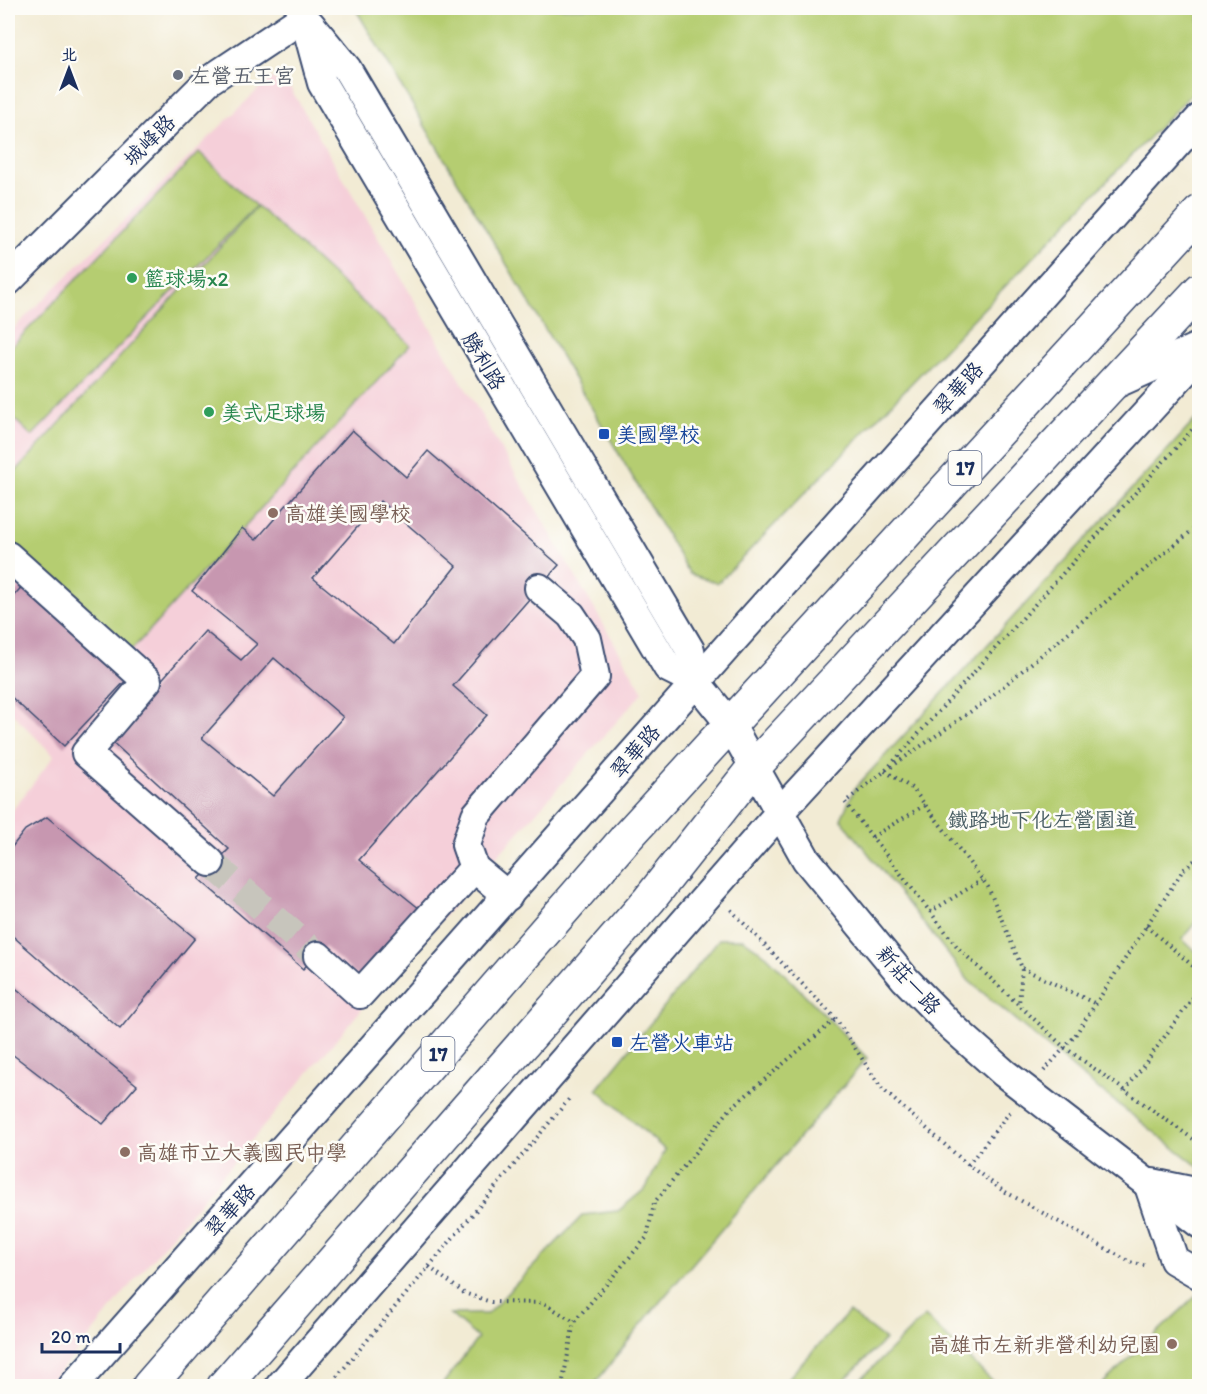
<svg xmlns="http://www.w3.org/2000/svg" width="1207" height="1394" font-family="Itim,'LXGW WenKai TC',sans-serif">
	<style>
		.built { fill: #f5cfd9 }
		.green { fill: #b5cd71; stroke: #687e68; stroke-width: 1.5 }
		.building { fill: #c797b0; fill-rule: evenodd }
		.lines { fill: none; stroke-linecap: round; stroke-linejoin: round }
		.minor-tunnel { stroke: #c7c5bc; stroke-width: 28; stroke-dasharray: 28 14; stroke-linecap: butt }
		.minor-casing { stroke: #3b4b70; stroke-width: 32 }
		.major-casing { stroke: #3b4b70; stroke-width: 36 }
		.path { stroke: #3b4b70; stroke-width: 4; stroke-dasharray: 1.5 4.5; stroke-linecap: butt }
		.minor { stroke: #fff; stroke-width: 28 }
		.major { stroke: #fff; stroke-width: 33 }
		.worship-dot { fill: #6b7280; stroke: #fdfcf7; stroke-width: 2 }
		.leisure-dot { fill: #2e9e5b; stroke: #fdfcf7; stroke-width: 2 }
		.transit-dot { fill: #1a4fb4; stroke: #fdfcf7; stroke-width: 2 }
		.education-dot { fill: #8d6e63; stroke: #fdfcf7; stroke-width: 2 }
		.labels { text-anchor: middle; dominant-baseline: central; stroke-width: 5; stroke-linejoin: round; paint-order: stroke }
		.shield { fill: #fdfcf7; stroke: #5f6c8c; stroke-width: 1.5 }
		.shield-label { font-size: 20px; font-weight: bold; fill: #1b2f5e }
		.worship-label { font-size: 21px; fill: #5b616d; stroke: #fdfcf7; text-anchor: start }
		.street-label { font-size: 21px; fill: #1b2f5e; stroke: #fdfcf7 }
		.leisure-label { font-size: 21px; fill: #27864d; stroke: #fdfcf7; text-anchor: start }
		.transit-label { font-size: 21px; fill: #164399; stroke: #fdfcf7; text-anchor: start }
		.education-label { font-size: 21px; fill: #785e54; stroke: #fdfcf7; text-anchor: start }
		.park-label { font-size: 21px; fill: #495e64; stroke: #fdfcf7 }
	</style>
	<rect width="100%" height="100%" fill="#fdfcf7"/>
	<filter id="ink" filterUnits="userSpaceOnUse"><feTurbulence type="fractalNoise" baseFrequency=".0167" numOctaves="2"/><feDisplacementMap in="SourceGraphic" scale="12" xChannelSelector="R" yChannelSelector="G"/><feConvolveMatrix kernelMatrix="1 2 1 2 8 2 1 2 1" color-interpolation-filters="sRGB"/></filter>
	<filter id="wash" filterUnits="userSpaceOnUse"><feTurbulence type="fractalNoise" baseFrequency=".008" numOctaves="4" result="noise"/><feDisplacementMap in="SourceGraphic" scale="24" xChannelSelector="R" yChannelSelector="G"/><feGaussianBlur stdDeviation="1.35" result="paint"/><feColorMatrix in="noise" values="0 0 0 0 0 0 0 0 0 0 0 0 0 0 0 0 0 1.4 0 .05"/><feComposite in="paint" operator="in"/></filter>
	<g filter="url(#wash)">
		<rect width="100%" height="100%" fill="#f2ebd4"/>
		<!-- built -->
		<path class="built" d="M 270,78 L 288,84 L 643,692 L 361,1010 L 123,1294 L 79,1350 L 45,1386 L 8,1386 L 8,816 L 54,756 L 8,709 L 8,334 Z"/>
		<!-- green -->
		<g class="green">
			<path d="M 355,8 L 1199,8 L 1199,86 L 718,583 L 690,574 Z"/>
			<path d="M 199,152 L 256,206 L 32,436 L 8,413 L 8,350 Z"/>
			<path d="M 257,206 L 410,345 L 128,654 L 8,544 L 8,480 Z"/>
			<path d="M 1199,416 L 1200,917 L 1182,939 L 1199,955 L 1199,1167 L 1086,1079 L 969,981 L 841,819 L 855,788 Z"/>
			<path d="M 719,939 L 743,939 L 767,956 L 867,1058 L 648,1316 L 593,1386 L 441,1386 L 478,1338 L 450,1314 L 487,1314 L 583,1215 L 618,1211 L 646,1188 L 665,1150 L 597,1089 Z"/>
			<path d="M 1195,1297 L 1199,1301 L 1199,1386 L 1100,1386 Z"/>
			<path d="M 849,1312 L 885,1340 L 838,1386 L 781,1386 Z"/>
			<path d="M 925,1316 L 997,1386 L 854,1386 Z"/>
		</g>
		<g id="blocks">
			<!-- building -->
			<g class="building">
				<path d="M 352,430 L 406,477 L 428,451 L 559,565 L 453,686 L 487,715 L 359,860 L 420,909 L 360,978 L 325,947 L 303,969 L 199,879 L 229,849 L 109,739 L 205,631 L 241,660 L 257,644 L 192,591 L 242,528 L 256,540 ZM 380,501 L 456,566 L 394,644 L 313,578 ZM 274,658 L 343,717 L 273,796 L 202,738 Z"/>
				<path d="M 27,581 L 130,676 L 64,746 L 8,694 L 8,602 Z"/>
				<path d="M 47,817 L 195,938 L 120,1029 L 8,932 L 8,852 L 25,830 Z"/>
				<path d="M 8,982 L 137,1085 L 103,1124 L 8,1051 Z"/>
			</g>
		</g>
	</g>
	<g filter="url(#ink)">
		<use href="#blocks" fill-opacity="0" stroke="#3b4b70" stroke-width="1.5"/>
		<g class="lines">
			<!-- minor-tunnel -->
			<path class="minor-tunnel" d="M 210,862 L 318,956"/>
			<defs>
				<g id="minor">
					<path d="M 304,17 L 322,83 L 668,668 L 696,682 L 730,724 L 806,859 L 905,979 L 951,1026 L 1004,1073 L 1200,1224"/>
					<path d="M 310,24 L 347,69 L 690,650 L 696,682"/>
					<path d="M 8,281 L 208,81 L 304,17"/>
					<path d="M 1113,385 L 1200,346"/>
					<path d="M 8,556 L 147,681 L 86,753 L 210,862"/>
					<path d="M 508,896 L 474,868 L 466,845 L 476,815 L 595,676 L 587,639 L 571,615 L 539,588"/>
					<path d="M 318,956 L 360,994 L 474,868"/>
					<path d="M 1148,1183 L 1174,1260 L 1200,1275"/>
					<path d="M 1152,1183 L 1200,1193"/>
					<path d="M 73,1386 L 734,639 L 1200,118"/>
					<path d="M 280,1386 L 780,812 L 1200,355"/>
				</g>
				<g id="major">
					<path d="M 149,1386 L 626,838 L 1200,212"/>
					<path d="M 224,1386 L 649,900 L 755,766 L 1200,290"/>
				</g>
			</defs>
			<!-- minor casing -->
			<use href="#minor" class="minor-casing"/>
			<!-- major casing -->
			<use href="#major" class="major-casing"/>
			<!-- path -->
			<g class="path">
				<path d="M 1200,421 L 885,771 L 845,802 L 959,949 L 1064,1047 L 1200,1144"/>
				<path d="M 891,767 L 983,703 L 1200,524"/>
				<path d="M 885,771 L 913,789 L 988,887 L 1022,968 L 1019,1004"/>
				<path d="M 872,837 L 925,805"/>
				<path d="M 731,910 L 836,1019 L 882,1089 L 968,1165 L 1002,1190 L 1130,1262 L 1147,1266"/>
				<path d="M 930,912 L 982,880"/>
				<path d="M 1146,926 L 1200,972"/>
				<path d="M 1022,968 L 1096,1004"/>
				<path d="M 1044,1071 L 1074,1037 L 1183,870 L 1200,856"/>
				<path d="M 1125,1091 L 1200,988"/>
				<path d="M 968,1165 L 1010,1112"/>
				<path d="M 429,1267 L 464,1293 L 491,1302 L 544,1303 L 574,1322"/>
				<path d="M 329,1386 L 570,1098"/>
				<path d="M 562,1386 L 574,1322 L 647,1237 L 654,1203 L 731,1108 L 836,1019"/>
			</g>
			<!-- minor -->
			<use href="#minor" class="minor"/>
			<!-- major -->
			<use href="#major" class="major"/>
		</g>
	</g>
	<!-- markers -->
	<circle class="worship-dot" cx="178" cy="75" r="6"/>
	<g class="leisure-dot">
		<circle cx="132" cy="278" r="6"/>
		<circle cx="209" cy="412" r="6"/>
	</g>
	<g class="transit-dot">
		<rect x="598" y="428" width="12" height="12" rx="3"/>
		<rect x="611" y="1036" width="12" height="12" rx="3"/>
	</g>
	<g class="education-dot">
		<circle cx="273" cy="513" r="6"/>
		<circle cx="125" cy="1152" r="6"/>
		<circle cx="1172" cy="1344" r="6"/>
	</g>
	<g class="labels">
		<!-- shield labels -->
		<g class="shield">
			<rect x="948.5" y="451" width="33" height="34" rx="4.5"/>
			<rect x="421.5" y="1037" width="33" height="34" rx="4.5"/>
		</g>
		<g class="shield-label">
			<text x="965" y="468">17</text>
			<text x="438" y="1054">17</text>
		</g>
		<!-- worship labels -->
		<g class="worship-label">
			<text x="190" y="75">左營五王宮</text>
		</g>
		<!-- street labels -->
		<g class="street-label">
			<text transform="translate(149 140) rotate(-45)">城峰路</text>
			<text transform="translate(484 361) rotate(59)">勝利路</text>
			<text transform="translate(958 388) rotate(-48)">翠華路</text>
			<text transform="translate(635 751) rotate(-49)">翠華路</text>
			<text transform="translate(909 980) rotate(48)">新莊一路</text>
			<text transform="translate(230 1210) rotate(-48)">翠華路</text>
		</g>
		<!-- leisure labels -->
		<g class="leisure-label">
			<text x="144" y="278">籃球場x2</text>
			<text x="221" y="412">美式足球場</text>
		</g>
		<!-- transit labels -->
		<g class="transit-label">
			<text x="616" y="434">美國學校</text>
			<text x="629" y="1042">左營火車站</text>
		</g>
		<!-- education labels -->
		<g class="education-label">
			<text x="285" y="513">高雄美國學校</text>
			<text x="137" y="1152">高雄市立大義國民中學</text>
			<text x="1160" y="1344" text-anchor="end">高雄市左新非營利幼兒園</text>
		</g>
		<!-- park labels -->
		<g class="park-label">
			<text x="1042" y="819">鐵路地下化左營園道</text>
		</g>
	</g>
	<!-- margin -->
	<rect width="1207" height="1394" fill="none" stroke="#fdfcf7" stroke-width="30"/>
	<!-- north arrow -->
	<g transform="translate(69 69)" stroke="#fdfcf7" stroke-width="4.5" paint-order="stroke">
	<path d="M0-4.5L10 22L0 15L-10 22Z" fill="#1b2f5e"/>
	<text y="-9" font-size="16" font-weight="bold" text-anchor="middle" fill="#1b2f5e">北</text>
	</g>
	<!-- scale -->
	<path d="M42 1343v9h78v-9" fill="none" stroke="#1b2f5e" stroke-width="3"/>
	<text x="51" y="1343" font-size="18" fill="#1b2f5e" stroke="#fdfcf7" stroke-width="4.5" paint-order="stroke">20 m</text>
</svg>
